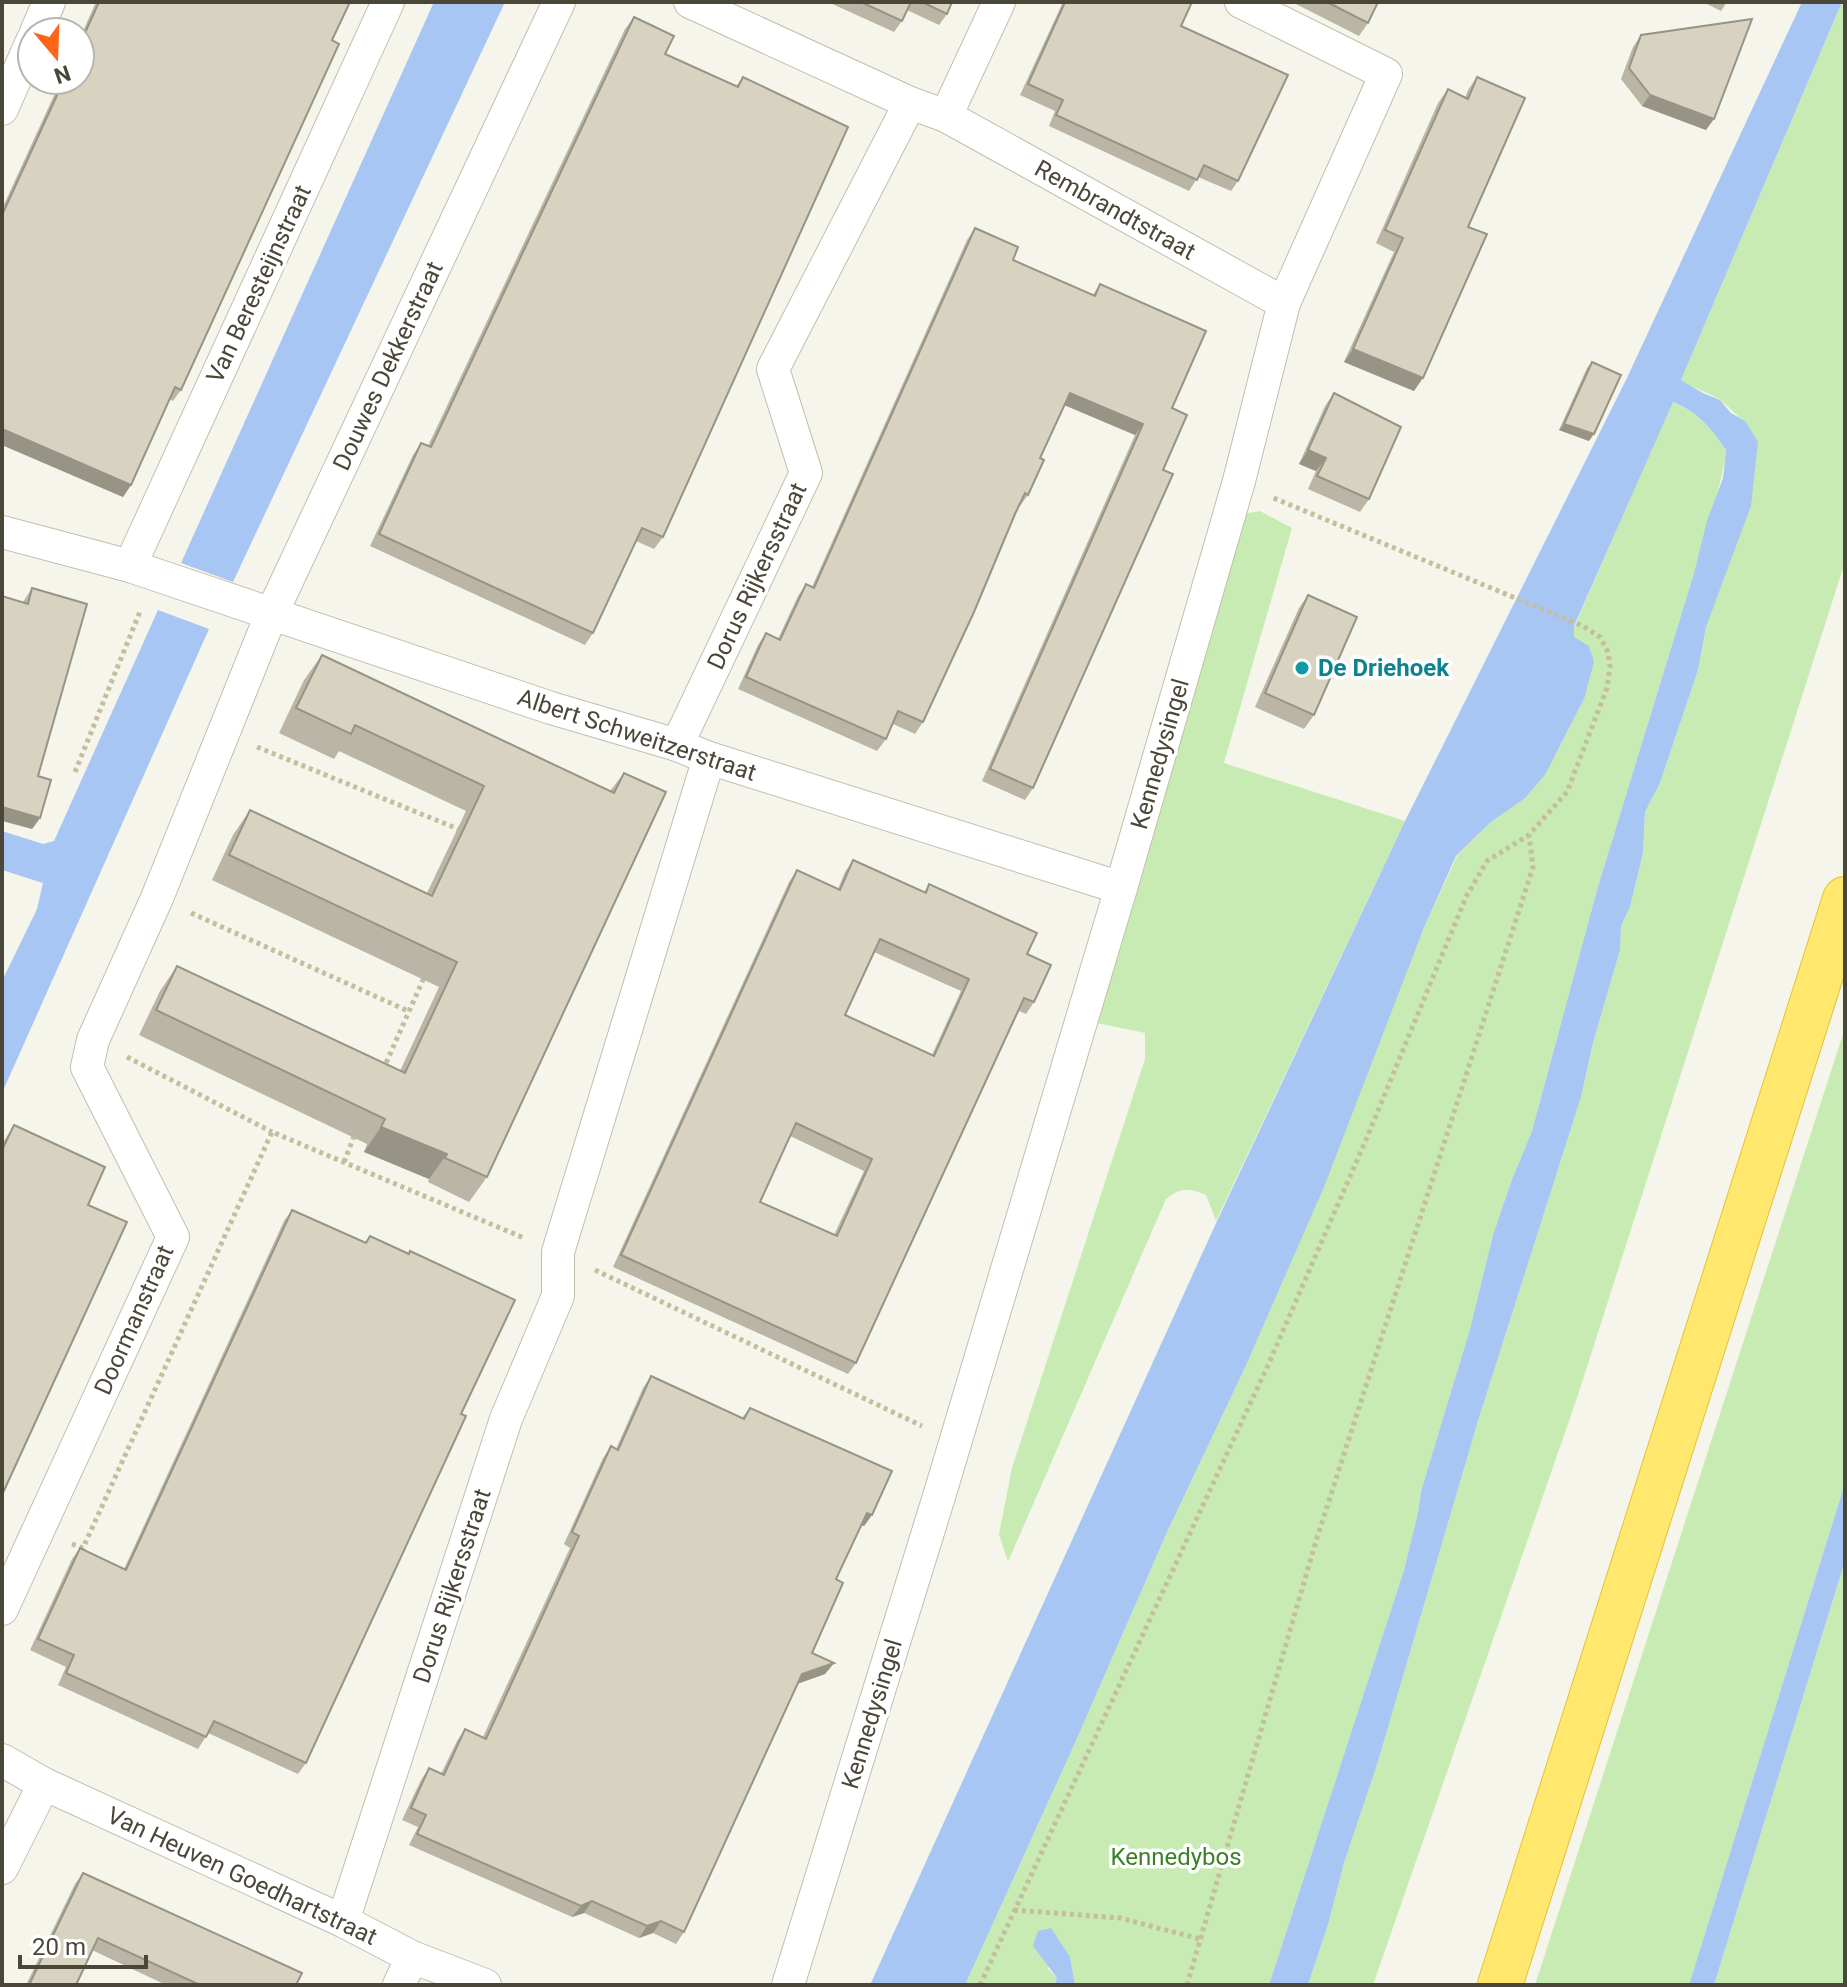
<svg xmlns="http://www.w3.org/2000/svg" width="1847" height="1987" font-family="Roboto,sans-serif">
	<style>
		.green { fill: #c8ebb3 }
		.water { fill: #a7c6f3 }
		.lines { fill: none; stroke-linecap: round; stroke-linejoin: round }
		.street-casing { stroke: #c2bfad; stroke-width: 34 }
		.highway-casing { stroke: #e3c239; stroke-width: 46 }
		.path { stroke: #c4be9e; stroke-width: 5; stroke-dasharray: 4 4; stroke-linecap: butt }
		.street { stroke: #fff; stroke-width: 32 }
		.highway { stroke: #ffe86d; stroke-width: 44 }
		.wall { fill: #bab5a5; fill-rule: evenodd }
		.shaded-wall { fill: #979486 }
		.building { fill: #d8d3c0; stroke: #979486; stroke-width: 2; fill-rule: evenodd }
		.culture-dot { fill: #0f9aa8; stroke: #fff; stroke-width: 3 }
		.labels { text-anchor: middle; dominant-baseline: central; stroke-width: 7; stroke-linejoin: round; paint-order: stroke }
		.street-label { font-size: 24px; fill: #4b4738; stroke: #fff }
		.culture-label { font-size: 24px; font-weight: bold; fill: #0d838f; stroke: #fff; text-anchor: start }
		.park-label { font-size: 24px; fill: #3a8028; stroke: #fff }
	</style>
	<rect width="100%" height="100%" fill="#f6f5eb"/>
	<!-- green -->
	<g class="green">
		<path d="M 1842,2 L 1845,2 L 1845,562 L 1577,1398 L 1373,1985 L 1308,1985 L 1328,1925 L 1344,1863 L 1377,1765 L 1478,1421 L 1581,1097 L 1593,1043 L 1620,950 L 1621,926 L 1630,907 L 1643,853 L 1645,812 L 1660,783 L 1698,670 L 1745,421 C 1735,415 1728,405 1719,399 C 1707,392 1693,388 1681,380 Z"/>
		<path d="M 1672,402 C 1699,413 1710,427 1726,450 C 1721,492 1704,532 1694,573 L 1597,890 L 1532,1131 L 1511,1182 L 1493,1235 L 1470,1329 L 1421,1491 L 1418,1513 L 1404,1570 L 1269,1985 L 1075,1985 L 1070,1957 L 1047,1968 L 1057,1978 L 1055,1985 L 965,1985 L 1075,1743 L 1168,1530 L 1243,1372 L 1423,930 L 1457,856 L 1491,822 L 1524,799 L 1545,775 L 1584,699 L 1572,632 Z"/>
		<path d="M 1260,511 L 1292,528 L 1224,763 L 1405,821 L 1216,1221 L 1206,1195 C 1189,1188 1181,1187 1166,1199 L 1008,1562 L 999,1534 L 1012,1468 L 1145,1059 L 1145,1033 L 1097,1023 L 1244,514 Z"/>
		<path d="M 1845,1028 L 1845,1483 L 1689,1985 L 1535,1985 Z"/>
		<path d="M 1845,1561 L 1845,1985 L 1714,1985 Z"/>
	</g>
	<!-- water -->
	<g class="water">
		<path d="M 434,2 L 505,2 L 233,582 L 181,563 Z"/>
		<path d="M 1802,2 L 1842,2 L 1681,380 L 1703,393 L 1720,400 L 1731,413 L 1745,421 L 1758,442 L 1751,506 L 1706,627 L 1698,670 L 1660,783 L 1645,812 L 1643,853 L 1630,907 L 1621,926 L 1620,950 L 1593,1043 L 1581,1097 L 1478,1421 L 1377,1765 L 1344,1863 L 1328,1925 L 1308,1985 L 1269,1985 L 1404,1570 L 1418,1513 L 1421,1491 L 1470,1329 L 1493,1235 L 1511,1182 L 1532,1131 L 1597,890 L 1694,573 L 1707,521 L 1723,478 L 1726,450 C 1710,427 1699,413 1673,402 L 1574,626 L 1574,637 L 1589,646 L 1594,662 L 1584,699 L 1545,775 L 1524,799 L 1491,822 L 1456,856 L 1423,930 L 1324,1187 L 1243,1372 L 1168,1530 L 1075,1743 L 965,1985 L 870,1985 L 1217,1221 L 1405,821 L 1626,380 Z"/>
		<path d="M 158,610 L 209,629 L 2,1093 L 2,981 L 37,909 L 43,883 L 2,870 L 2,831 L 43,844 L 54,841 Z"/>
		<path d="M 1845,1483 L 1845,1561 L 1714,1985 L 1689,1985 Z"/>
		<path d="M 1051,1928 L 1070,1957 L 1075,1985 L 1055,1985 L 1057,1978 L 1033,1946 L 1038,1931 Z"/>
	</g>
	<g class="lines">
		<defs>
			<g id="street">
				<path d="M 690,2 L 910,103 L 946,116 L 1284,303"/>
				<path d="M 36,32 L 49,2"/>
				<path d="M 2,109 L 32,41"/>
				<path d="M 946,116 L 999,2"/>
				<path d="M 2,532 L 130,566 L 551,708 L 677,745 L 709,758 L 1121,888"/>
				<path d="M 130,566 L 388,2"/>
				<path d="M 677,745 L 806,473 L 773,369 L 910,103"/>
				<path d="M 2,1609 L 173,1237 L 87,1067 L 93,1040 L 157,898 L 271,615 L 559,2"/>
				<path d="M 2,1760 L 44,1784 L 343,1921 L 412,1957 L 485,1985"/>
				<path d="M 2,1868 L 44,1784"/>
				<path d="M 343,1921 L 506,1419 L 558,1296 L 558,1252 L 709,758"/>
				<path d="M 399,1985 L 412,1957"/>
				<path d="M 788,1985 L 941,1490 L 1121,888 L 1239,481 L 1284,303 L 1386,74 L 1241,2"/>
			</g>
			<path id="highway" d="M 1500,1985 L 1845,899"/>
		</defs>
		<!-- street casing -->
		<use href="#street" class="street-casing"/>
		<!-- highway casing -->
		<use href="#highway" class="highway-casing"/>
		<!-- path -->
		<g class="path">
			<path d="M 257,747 L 463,831"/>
			<path d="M 75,772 L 141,609"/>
			<path d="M 191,913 L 408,1011"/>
			<path d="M 127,1057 L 272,1132"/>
			<path d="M 383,1070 L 426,973"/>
			<path d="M 344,1162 L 355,1134"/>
			<path d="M 595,1270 L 922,1426"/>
			<path d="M 72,1544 L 83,1548 L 272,1132 L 524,1238"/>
			<path d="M 1014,1910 L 1120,1918 L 1200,1939"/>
			<path d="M 980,1985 L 1269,1363 L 1368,1135 L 1466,897 L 1487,861 L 1529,835 L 1567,792 L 1607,688 L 1610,667 L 1608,652 L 1600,637 L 1583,626 L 1271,497"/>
			<path d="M 1187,1985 L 1316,1541 L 1533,867 L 1529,835"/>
		</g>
		<!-- street -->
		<use href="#street" class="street"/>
		<!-- highway -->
		<use href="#highway" class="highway"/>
	</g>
	<!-- wall -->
	<g class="wall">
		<path d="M 96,2 L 350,2 L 332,40 L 181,390 L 173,401 L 169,399 L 131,485 L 123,497 L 2,445 L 2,209 L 61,80 L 80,80 L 80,38 Z"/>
		<path d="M 828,2 L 952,2 L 947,14 L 939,25 L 907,10 L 902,21 L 894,32 Z"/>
		<path d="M 1063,2 L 1192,2 L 1181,26 L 1238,181 L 1231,191 L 1198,177 L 1189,191 L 1049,126 L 1055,111 L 1020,95 Z"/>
		<path d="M 1292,2 L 1378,2 L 1368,23 L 1359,36 Z"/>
		<path d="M 1703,2 L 1727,2 L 1721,11 Z"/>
		<path d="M 634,17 L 665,54 L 736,86 L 743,77 L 663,537 L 654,549 L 636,541 L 593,633 L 585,645 L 370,546 L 413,455 L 421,443 L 428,446 L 625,29 Z"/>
		<path d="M 1641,35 L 1706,130 L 1642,106 L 1621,79 L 1633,47 Z"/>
		<path d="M 1477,77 L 1468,227 L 1414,391 L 1344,362 L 1394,252 L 1376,243 L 1438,103 L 1448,89 L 1465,98 L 1468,90 Z"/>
		<path d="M 975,228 L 1013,260 L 1093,295 L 1100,284 L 1172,408 L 1163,470 L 1033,788 L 1025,800 L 982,781 L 1135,435 L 1064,405 L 1040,458 L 1028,495 L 1020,506 L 1019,506 L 923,722 L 915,734 L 893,724 L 886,739 L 877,751 L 738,689 L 758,645 L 766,633 L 778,639 L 798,596 L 806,584 L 812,587 L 967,240 Z"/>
		<path d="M 1592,362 L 1589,441 L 1559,430 L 1587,368 Z"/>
		<path d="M 1334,393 L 1369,499 L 1360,512 L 1308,489 L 1316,471 L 1299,464 L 1325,406 Z"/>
		<path d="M 32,588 L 40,818 L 32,829 L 23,602 Z"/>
		<path d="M 1308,595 L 1314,715 L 1304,729 L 1255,707 L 1299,608 Z"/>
		<path d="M 322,655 L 610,791 L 624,773 L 487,1177 L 469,1202 L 428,1182 L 429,1179 L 364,1152 L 367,1144 L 139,1035 L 160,991 L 177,966 L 400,1071 L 439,987 L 212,880 L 233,835 L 250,810 L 427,893 L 466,811 L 339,751 L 334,759 L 279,733 L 304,680 Z"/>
		<path d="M 853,860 L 924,892 L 929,884 L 1027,954 L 1034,1002 L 1026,1014 L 1019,1011 L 856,1363 L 848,1374 L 613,1267 L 789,882 L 797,870 L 838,889 L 845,872 ZM 874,952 L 961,991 L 932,1055 L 845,1015 ZM 790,1136 L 864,1171 L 834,1235 L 760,1202 Z"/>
		<path d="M 14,1125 L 88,1205 L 2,1495 L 2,1144 Z"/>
		<path d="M 292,1210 L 365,1242 L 370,1236 L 461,1414 L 306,1763 L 298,1774 L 208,1733 L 198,1749 L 58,1685 L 66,1667 L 30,1650 L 72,1559 L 80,1548 L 124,1569 L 284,1221 Z"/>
		<path d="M 651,1376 L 742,1418 L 750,1408 L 872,1515 L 864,1526 L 861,1525 L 836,1579 L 812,1653 L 834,1663 L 825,1674 L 797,1684 L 684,1932 L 676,1944 L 653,1933 L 639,1938 L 584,1913 L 572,1917 L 409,1845 L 418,1827 L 402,1820 L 421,1780 L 429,1768 L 441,1774 L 457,1741 L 465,1729 L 483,1737 L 570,1548 L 564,1544 L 603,1458 L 611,1446 L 616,1449 L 643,1388 Z"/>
		<path d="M 83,1873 L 296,1985 L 166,1985 L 92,1950 L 76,1985 L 26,1985 L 75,1884 Z"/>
	</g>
	<!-- shaded-wall -->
	<g class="shaded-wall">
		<path d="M 1650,95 L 1714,119 L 1706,130 L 1642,106 Z"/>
		<path d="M 1353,349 L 1423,378 L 1414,391 L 1344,362 Z"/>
		<path d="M 1070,393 L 1143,424 L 1135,435 L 1062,404 Z"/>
		<path d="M 1564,424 L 1594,434 L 1589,441 L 1559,430 Z"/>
		<path d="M 2,429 L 131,485 L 123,497 L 2,445 Z"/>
		<path d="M 1308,450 L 1326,458 L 1316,471 L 1299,464 Z"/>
		<path d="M 2,807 L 40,818 L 32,829 L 2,821 Z"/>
		<path d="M 381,1127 L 447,1154 L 429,1179 L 364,1152 Z"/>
		<path d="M 867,1513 L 872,1515 L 864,1526 L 859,1524 Z"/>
		<path d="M 834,1663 L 825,1674 L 794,1685 L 802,1674 Z"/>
		<path d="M 592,1901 L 584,1913 L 572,1917 L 581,1906 Z"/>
		<path d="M 661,1921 L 653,1933 L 639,1938 L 647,1926 Z"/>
	</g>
	<!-- building -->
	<g class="building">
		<path d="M 99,2 L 350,2 L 332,40 L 339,44 L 181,390 L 175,387 L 131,485 L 2,429 L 2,215 L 64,80 L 80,80 L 80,44 Z"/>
		<path d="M 861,2 L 911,2 L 902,21 Z"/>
		<path d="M 922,2 L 952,2 L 947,14 Z"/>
		<path d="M 1065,2 L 1192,2 L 1181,26 L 1288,75 L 1238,181 L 1204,165 L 1197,180 L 1056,115 L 1063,100 L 1028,84 Z"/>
		<path d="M 1327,2 L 1378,2 L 1368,23 Z"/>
		<path d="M 634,17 L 674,36 L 665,54 L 738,87 L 743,77 L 848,127 L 663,537 L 642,528 L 593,633 L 379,534 L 421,443 L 431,447 Z"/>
		<path d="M 1752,19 L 1714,119 L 1650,95 L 1629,68 L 1641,35 Z"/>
		<path d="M 1477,77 L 1525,98 L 1468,227 L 1487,234 L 1423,378 L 1353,349 L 1403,238 L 1385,230 L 1448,89 L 1468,99 Z"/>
		<path d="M 975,228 L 1018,247 L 1013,260 L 1095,296 L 1100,284 L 1206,331 L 1172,408 L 1187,415 L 1163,470 L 1173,474 L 1033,788 L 990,769 L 1143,424 L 1070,393 L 1040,458 L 1044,460 L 1028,495 L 1025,493 L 1015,514 L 974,612 L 923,722 L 898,711 L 886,739 L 746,677 L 766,633 L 780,640 L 806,584 L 814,588 Z"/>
		<path d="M 1592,362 L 1621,375 L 1594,434 L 1564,424 Z"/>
		<path d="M 1334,393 L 1401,427 L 1369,499 L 1317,476 L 1326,458 L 1308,450 Z"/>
		<path d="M 32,588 L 87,604 L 38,776 L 51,780 L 40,818 L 2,807 L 2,596 L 28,604 Z"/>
		<path d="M 1308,595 L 1357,617 L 1314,715 L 1265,693 Z"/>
		<path d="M 322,655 L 614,793 L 624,773 L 666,792 L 487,1177 L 445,1158 L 447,1154 L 381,1127 L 385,1119 L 156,1010 L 177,966 L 405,1073 L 457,962 L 229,855 L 250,810 L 432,896 L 484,786 L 355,725 L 351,734 L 296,708 Z"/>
		<path d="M 853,860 L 926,893 L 929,884 L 1037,933 L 1027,954 L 1051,965 L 1034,1002 L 1024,998 L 856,1363 L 621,1255 L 797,870 L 840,890 ZM 880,939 L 969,979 L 934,1056 L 845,1015 ZM 796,1123 L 872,1159 L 837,1236 L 760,1202 Z"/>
		<path d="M 14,1125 L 105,1167 L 88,1205 L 127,1222 L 2,1495 L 2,1150 Z"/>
		<path d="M 292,1210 L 366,1243 L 370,1236 L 409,1254 L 410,1251 L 515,1300 L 461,1414 L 466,1416 L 306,1763 L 214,1721 L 206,1737 L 66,1673 L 74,1655 L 38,1639 L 80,1548 L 126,1570 Z"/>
		<path d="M 651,1376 L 744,1419 L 750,1408 L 892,1471 L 872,1515 L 867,1513 L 836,1579 L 843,1583 L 812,1653 L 834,1663 L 802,1674 L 684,1932 L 661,1921 L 647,1926 L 592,1901 L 581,1906 L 417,1834 L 426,1815 L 411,1808 L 429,1768 L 444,1775 L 465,1729 L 486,1739 L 579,1536 L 572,1532 L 611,1446 L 618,1450 Z"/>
		<path d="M 83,1873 L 302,1973 L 296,1985 L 200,1985 L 98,1938 L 76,1985 L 29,1985 Z"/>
	</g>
	<!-- markers -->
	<circle class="culture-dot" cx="1302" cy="668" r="8"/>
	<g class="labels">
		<!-- street labels -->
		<g class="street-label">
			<text transform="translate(1115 210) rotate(29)">Rembrandtstraat</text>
			<text transform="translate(259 284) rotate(-65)">Van Beresteijnstraat</text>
			<text transform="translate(388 366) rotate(-65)">Douwes Dekkerstraat</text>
			<text transform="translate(757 576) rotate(-65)">Dorus Rijkersstraat</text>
			<text transform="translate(637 735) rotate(18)">Albert Schweitzerstraat</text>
			<text transform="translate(1160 754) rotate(-74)">Kennedysingel</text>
			<text transform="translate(134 1320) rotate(-66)">Doormanstraat</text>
			<text transform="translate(452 1586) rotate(-72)">Dorus Rijkersstraat</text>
			<text transform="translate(872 1714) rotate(-73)">Kennedysingel</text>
			<text transform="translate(242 1876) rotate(25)">Van Heuven Goedhartstraat</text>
		</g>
		<!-- culture labels -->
		<g class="culture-label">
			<text x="1318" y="668">De Driehoek</text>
		</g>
		<!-- park labels -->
		<g class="park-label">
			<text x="1176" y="1857">Kennedybos</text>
		</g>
	</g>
	<!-- border -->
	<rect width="1847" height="1987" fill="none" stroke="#4b4738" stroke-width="8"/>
	<!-- north arrow -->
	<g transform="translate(56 56) rotate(161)"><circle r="38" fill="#ffffff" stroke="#b7b5af" stroke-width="2"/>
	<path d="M0-6L14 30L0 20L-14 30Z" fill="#ff6519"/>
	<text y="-12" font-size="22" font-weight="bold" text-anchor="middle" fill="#4b4738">N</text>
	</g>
	<!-- scale -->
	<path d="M20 1955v12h126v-12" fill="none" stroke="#4b4738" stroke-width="4"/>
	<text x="32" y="1955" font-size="24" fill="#4b4738" stroke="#ffffff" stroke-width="6" paint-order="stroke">20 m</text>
</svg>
